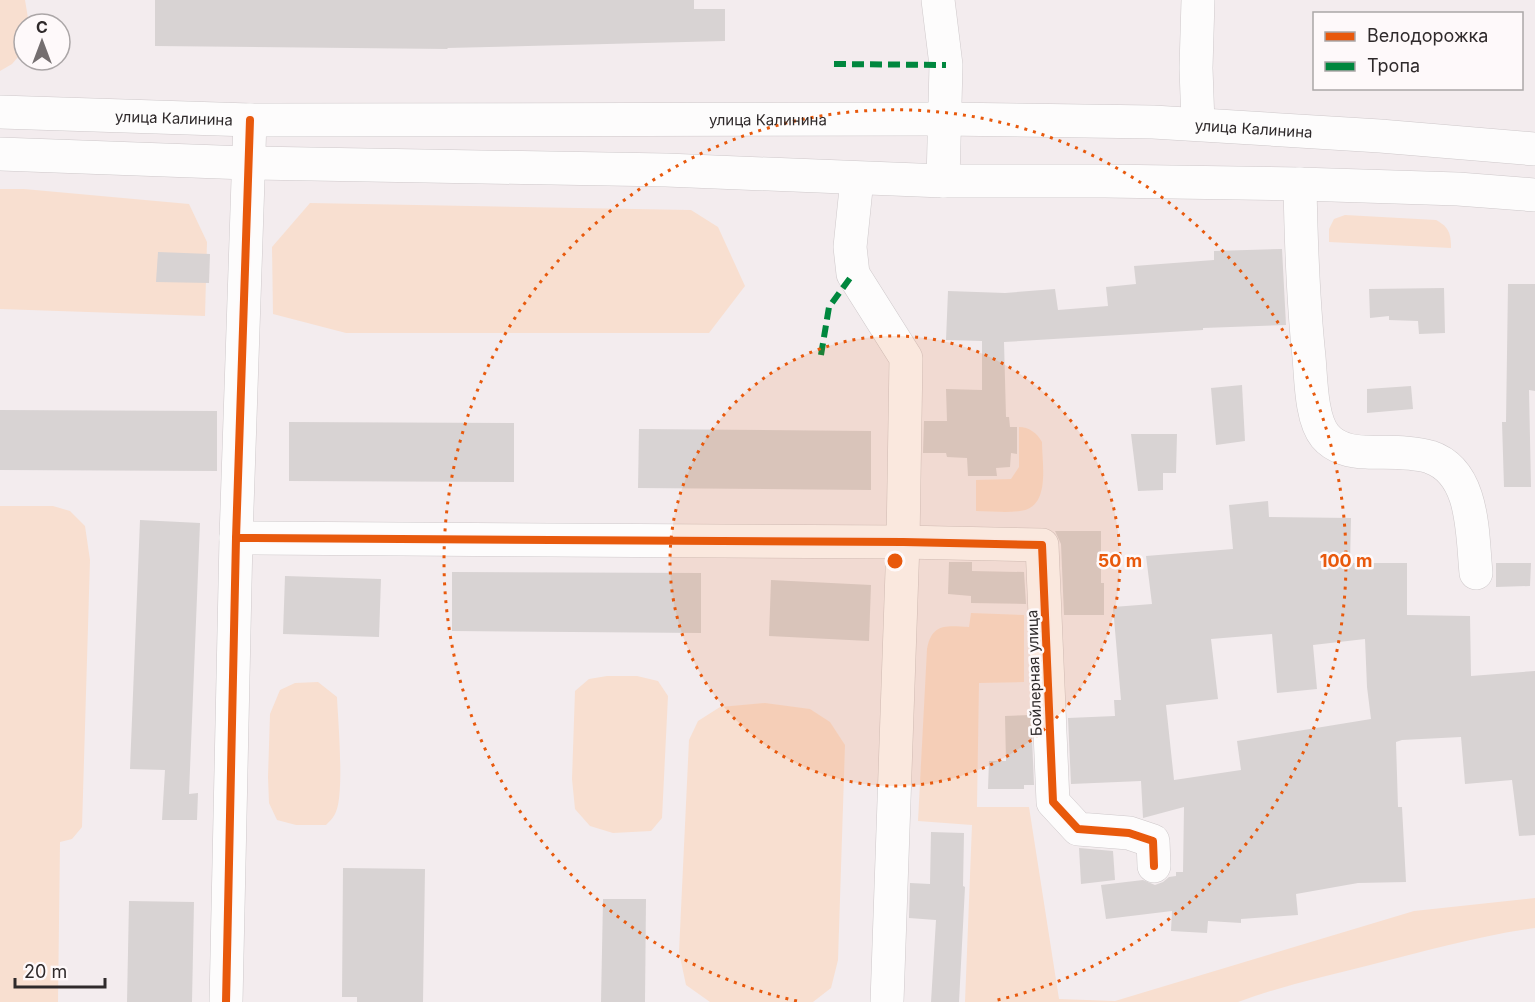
<svg xmlns="http://www.w3.org/2000/svg" width="1535" height="1002" font-family="Inter,sans-serif">
	<style>
		.green { fill: #f8dfd0 }
		.building { fill: #d8d3d3; fill-rule: evenodd }
		.lines { fill: none; stroke-linecap: round; stroke-linejoin: round }
		.minor-casing { stroke: #cec8ca; stroke-width: 34 }
		.trunk-casing { stroke: #cec8ca; stroke-width: 34 }
		.minor { stroke: #fdfcfc; stroke-width: 33 }
		.trunk { stroke: #fdfcfc; stroke-width: 33 }
		.quiet { stroke: #00873e; stroke-width: 6; stroke-dasharray: 12 6; stroke-linecap: butt }
		.cycleway-casing { stroke: #fef9fa; stroke-width: 11 }
		.cycleway { stroke: #e8590c; stroke-width: 8 }
		.ring { fill: none; stroke: #e8590c; stroke-width: 3; stroke-dasharray: 3 6 }
		.labels { text-anchor: middle; dominant-baseline: central; stroke-width: 5; stroke-linejoin: round; paint-order: stroke }
		.street-label { font-size: 15px; fill: #2f2a2b; stroke: #fef9fa }
		.centre { fill: #e8590c; stroke: #fef9fa; stroke-width: 3 }
		.ring-label { font-size: 18px; text-anchor: middle; font-weight: bold; fill: #e8590c; stroke: #fef9fa; stroke-width: 5; stroke-linejoin: round; paint-order: stroke }
	</style>
	<rect width="100%" height="100%" fill="#f3ecee"/>
	<!-- green -->
	<g class="green">
		<path d="M 0,0 L 25,0 L 29,24 L 24,24 L 24,50 L 12,64 L 0,71 Z"/>
		<path d="M 0,189 L 24,189 L 189,204 L 207,242 L 205,316 L 0,309 Z"/>
		<path d="M 310,203 L 691,210 L 718,227 L 745,286 L 709,333 L 346,333 L 273,314 L 272,247 Z"/>
		<path d="M 1345,215 L 1436,220 C 1449,227 1451,234 1451,248 L 1329,242 L 1329,229 L 1334,219 Z"/>
		<path d="M 1019,427 C 1029,427 1037,433 1042,442 C 1042,464 1051,508 1020,511 C 1006,513 990,511 976,511 L 976,480 L 1011,479 L 1019,467 Z"/>
		<path d="M 0,506 L 53,506 L 70,511 L 85,526 L 90,560 L 82,827 L 72,839 L 60,842 L 58,1002 L 0,1002 Z"/>
		<path d="M 971,613 L 1024,615 L 1024,682 L 979,683 L 977,807 L 1029,807 L 1059,999 L 1115,1001 L 1414,911 L 1535,898 L 1535,928 C 1479,936 1425,951 1370,965 C 1326,976 1281,986 1238,1002 L 965,1002 L 972,825 L 918,821 L 927,649 C 932,623 946,626 969,627 Z"/>
		<path d="M 607,676 L 637,676 L 658,681 L 668,696 L 662,818 L 651,831 L 613,833 L 590,826 L 575,809 L 572,779 L 575,691 L 589,679 Z"/>
		<path d="M 318,682 L 337,697 C 338,720 345,797 335,814 C 333,818 329,822 326,825 L 296,825 L 277,820 L 269,803 L 268,777 L 270,714 L 280,690 L 295,683 Z"/>
		<path d="M 765,703 L 810,709 L 830,722 L 845,745 L 838,960 L 831,988 L 813,1002 L 710,1002 L 686,985 L 679,952 L 689,740 L 698,721 L 720,707 Z"/>
	</g>
	<!-- building -->
	<g class="building">
		<path d="M 155,0 L 694,0 L 694,9 L 725,9 L 725,41 L 447,48 L 448,49 L 155,46 Z"/>
		<path d="M 1282,249 L 1286,325 L 1203,328 L 1203,330 L 1004,342 L 1006,417 L 1009,417 L 1010,427 L 1017,427 L 1017,454 L 1011,453 L 1010,467 L 996,468 L 997,476 L 968,476 L 967,458 L 947,457 L 946,453 L 923,453 L 924,421 L 947,421 L 946,389 L 982,390 L 982,341 L 946,340 L 948,291 L 1005,293 L 1055,289 L 1058,310 L 1108,306 L 1106,287 L 1136,284 L 1134,266 L 1214,260 L 1214,251 Z"/>
		<path d="M 158,252 L 210,254 L 209,283 L 156,282 Z"/>
		<path d="M 1508,284 L 1535,284 L 1535,391 L 1529,390 L 1531,487 L 1504,487 L 1502,422 L 1506,422 Z"/>
		<path d="M 1444,288 L 1445,333 L 1419,334 L 1418,321 L 1389,320 L 1389,316 L 1370,318 L 1369,289 Z"/>
		<path d="M 1242,385 L 1245,441 L 1216,445 L 1211,388 Z"/>
		<path d="M 1411,386 L 1413,409 L 1367,413 L 1367,389 Z"/>
		<path d="M 0,410 L 217,411 L 217,471 L 0,470 Z"/>
		<path d="M 289,422 L 514,423 L 514,482 L 289,481 Z"/>
		<path d="M 639,429 L 871,431 L 871,490 L 638,488 Z"/>
		<path d="M 1131,434 L 1177,434 L 1176,473 L 1163,473 L 1163,490 L 1138,491 Z"/>
		<path d="M 1268,501 L 1269,517 L 1351,518 L 1350,563 L 1407,563 L 1407,615 L 1470,616 L 1471,676 L 1535,671 L 1535,835 L 1519,836 L 1512,780 L 1465,784 L 1461,737 L 1402,740 L 1396,742 L 1398,807 L 1402,807 L 1406,882 L 1358,883 L 1296,894 L 1298,915 L 1241,919 L 1241,923 L 1208,921 L 1207,933 L 1171,931 L 1172,911 L 1106,919 L 1101,885 L 1143,880 L 1155,885 L 1163,882 L 1169,877 L 1176,876 L 1176,872 L 1183,872 L 1184,807 L 1143,818 L 1141,781 L 1071,784 L 1068,718 L 1115,716 L 1114,700 L 1121,700 L 1113,607 L 1152,604 L 1146,556 L 1233,549 L 1229,505 ZM 1272,634 L 1277,693 L 1317,689 L 1313,645 L 1365,639 L 1367,687 L 1371,719 L 1237,741 L 1241,770 L 1174,780 L 1166,705 L 1218,699 L 1211,639 Z"/>
		<path d="M 140,520 L 200,523 L 189,794 L 198,793 L 197,820 L 162,820 L 165,770 L 130,769 Z"/>
		<path d="M 1055,531 L 1101,531 L 1101,583 L 1104,583 L 1104,615 L 1064,615 L 1061,544 Z"/>
		<path d="M 949,562 L 972,562 L 972,571 L 1024,572 L 1026,604 L 971,603 L 971,596 L 948,594 Z"/>
		<path d="M 1496,563 L 1531,563 L 1530,586 L 1496,587 Z"/>
		<path d="M 452,572 L 701,573 L 701,633 L 452,631 Z"/>
		<path d="M 285,576 L 381,579 L 379,637 L 283,634 Z"/>
		<path d="M 771,580 L 871,585 L 869,641 L 769,636 Z"/>
		<path d="M 1031,715 L 1034,785 L 1024,785 L 1024,789 L 988,789 L 989,761 L 1006,761 L 1005,716 Z"/>
		<path d="M 931,832 L 964,833 L 963,886 L 965,887 L 959,1002 L 931,1002 L 936,920 L 909,918 L 910,883 L 930,884 Z"/>
		<path d="M 1079,848 L 1113,851 L 1115,880 L 1081,884 Z"/>
		<path d="M 343,868 L 425,869 L 423,1002 L 357,1002 L 357,997 L 342,997 Z"/>
		<path d="M 603,899 L 646,899 L 645,1002 L 601,1002 Z"/>
		<path d="M 129,901 L 194,902 L 192,1002 L 127,1002 Z"/>
	</g>
	<g class="lines">
		<defs>
			<g id="minor">
				<path d="M 938,0 L 946,65 L 943,181"/>
				<path d="M 1198,124 L 1196,68 L 1198,0"/>
				<path d="M 857,179 L 850,247 L 853,274 L 906,358 L 903,542 L 887,1002"/>
				<path d="M 1300,184 C 1301,242 1303,300 1309,357 C 1311,379 1311,419 1325,436 C 1335,448 1352,452 1366,452 C 1387,453 1410,451 1430,457 C 1475,472 1472,534 1476,573"/>
				<path d="M 236,538 L 903,542 L 1042,545 L 1053,802 L 1078,829 L 1129,833 L 1153,841 L 1154,866"/>
				<path d="M 226,1002 L 236,538 L 250,120"/>
			</g>
			<g id="trunk">
				<path id="s1" d="M 0,112 L 250,120 L 944,119 L 1153,122 L 1380,136 L 1535,149"/>
				<path d="M 0,154 L 247,163 L 666,170 L 943,181 L 1105,181 L 1300,184 L 1458,189 L 1535,195"/>
			</g>
		</defs>
		<!-- minor casing -->
		<use href="#minor" class="minor-casing"/>
		<!-- trunk casing -->
		<use href="#trunk" class="trunk-casing"/>
		<!-- minor -->
		<use href="#minor" class="minor"/>
		<!-- trunk -->
		<use href="#trunk" class="trunk"/>
		<!-- quiet -->
		<g class="quiet">
			<path d="M 834,64 L 946,65"/>
			<path d="M 821,355 L 829,307 L 853,274"/>
		</g>
		<defs>
			<g id="cycleway">
				<path d="M 236,538 L 903,542 L 1042,545 L 1053,802 L 1078,829 L 1129,833 L 1153,841 L 1154,866"/>
				<path d="M 226,1002 L 236,538 L 250,120"/>
			</g>
		</defs>
		<!-- cycleway casing -->
		<use href="#cycleway" class="cycleway-casing"/>
		<!-- cycleway -->
		<use href="#cycleway" class="cycleway"/>
	</g>
	<!-- distance rings -->
	<circle cx="895" cy="561" r="225" fill="#e8590c" fill-opacity=".12"/>
	<g class="ring">
		<circle cx="895" cy="561" r="225"/>
		<path d="M797 1001A451 451 0 1 1 993 1001"/>
	</g>
	<g class="labels">
		<!-- street labels -->
		<g class="street-label">
			<text stroke="none"><textPath href="#s1" startOffset="174">улица Калинина</textPath></text>
			<text stroke="none"><textPath href="#s1" startOffset="768">улица Калинина</textPath></text>
			<text stroke="none"><textPath href="#s1" startOffset="1254">улица Калинина</textPath></text>
			<text transform="translate(1034 673) rotate(-92)">Бойлерная улица</text>
		</g>
	</g>
	<circle cx="895" cy="561" r="9" class="centre"/>
	<g class="ring-label">
		<text x="1120" y="567">50 m</text>
		<text x="1346" y="567">100 m</text>
	</g>
	<!-- legend -->
	<rect x="1313" y="12" width="210" height="78" fill="#fef9fa" stroke="#aba6a7" stroke-width="1.5"/>
	<rect x="1325" y="32" width="30" height="9" fill="#e8590c" stroke="#aba6a7" stroke-width="1.5"/>
	<text x="1367" y="42" font-size="18" fill="#2f2a2b">Велодорожка</text>
	<rect x="1325" y="62" width="30" height="9" fill="#00873e" stroke="#aba6a7" stroke-width="1.5"/>
	<text x="1367" y="72" font-size="18" fill="#2f2a2b">Тропа</text>
	<!-- north arrow -->
	<g transform="translate(42 42)"><circle r="28" fill="#fef9fa" stroke="#aba6a7" stroke-width="1.5"/>
	<path d="M0-4.5L10 22L0 15L-10 22Z" fill="#746e6f"/>
	<text y="-9" font-size="16" font-weight="bold" text-anchor="middle" fill="#2f2a2b">С</text>
	</g>
	<!-- scale -->
	<path d="M15 978v9h90v-9" fill="none" stroke="#2f2a2b" stroke-width="3"/>
	<text x="24" y="978" font-size="18" fill="#2f2a2b" stroke="#fef9fa" stroke-width="4.5" paint-order="stroke">20 m</text>
</svg>
